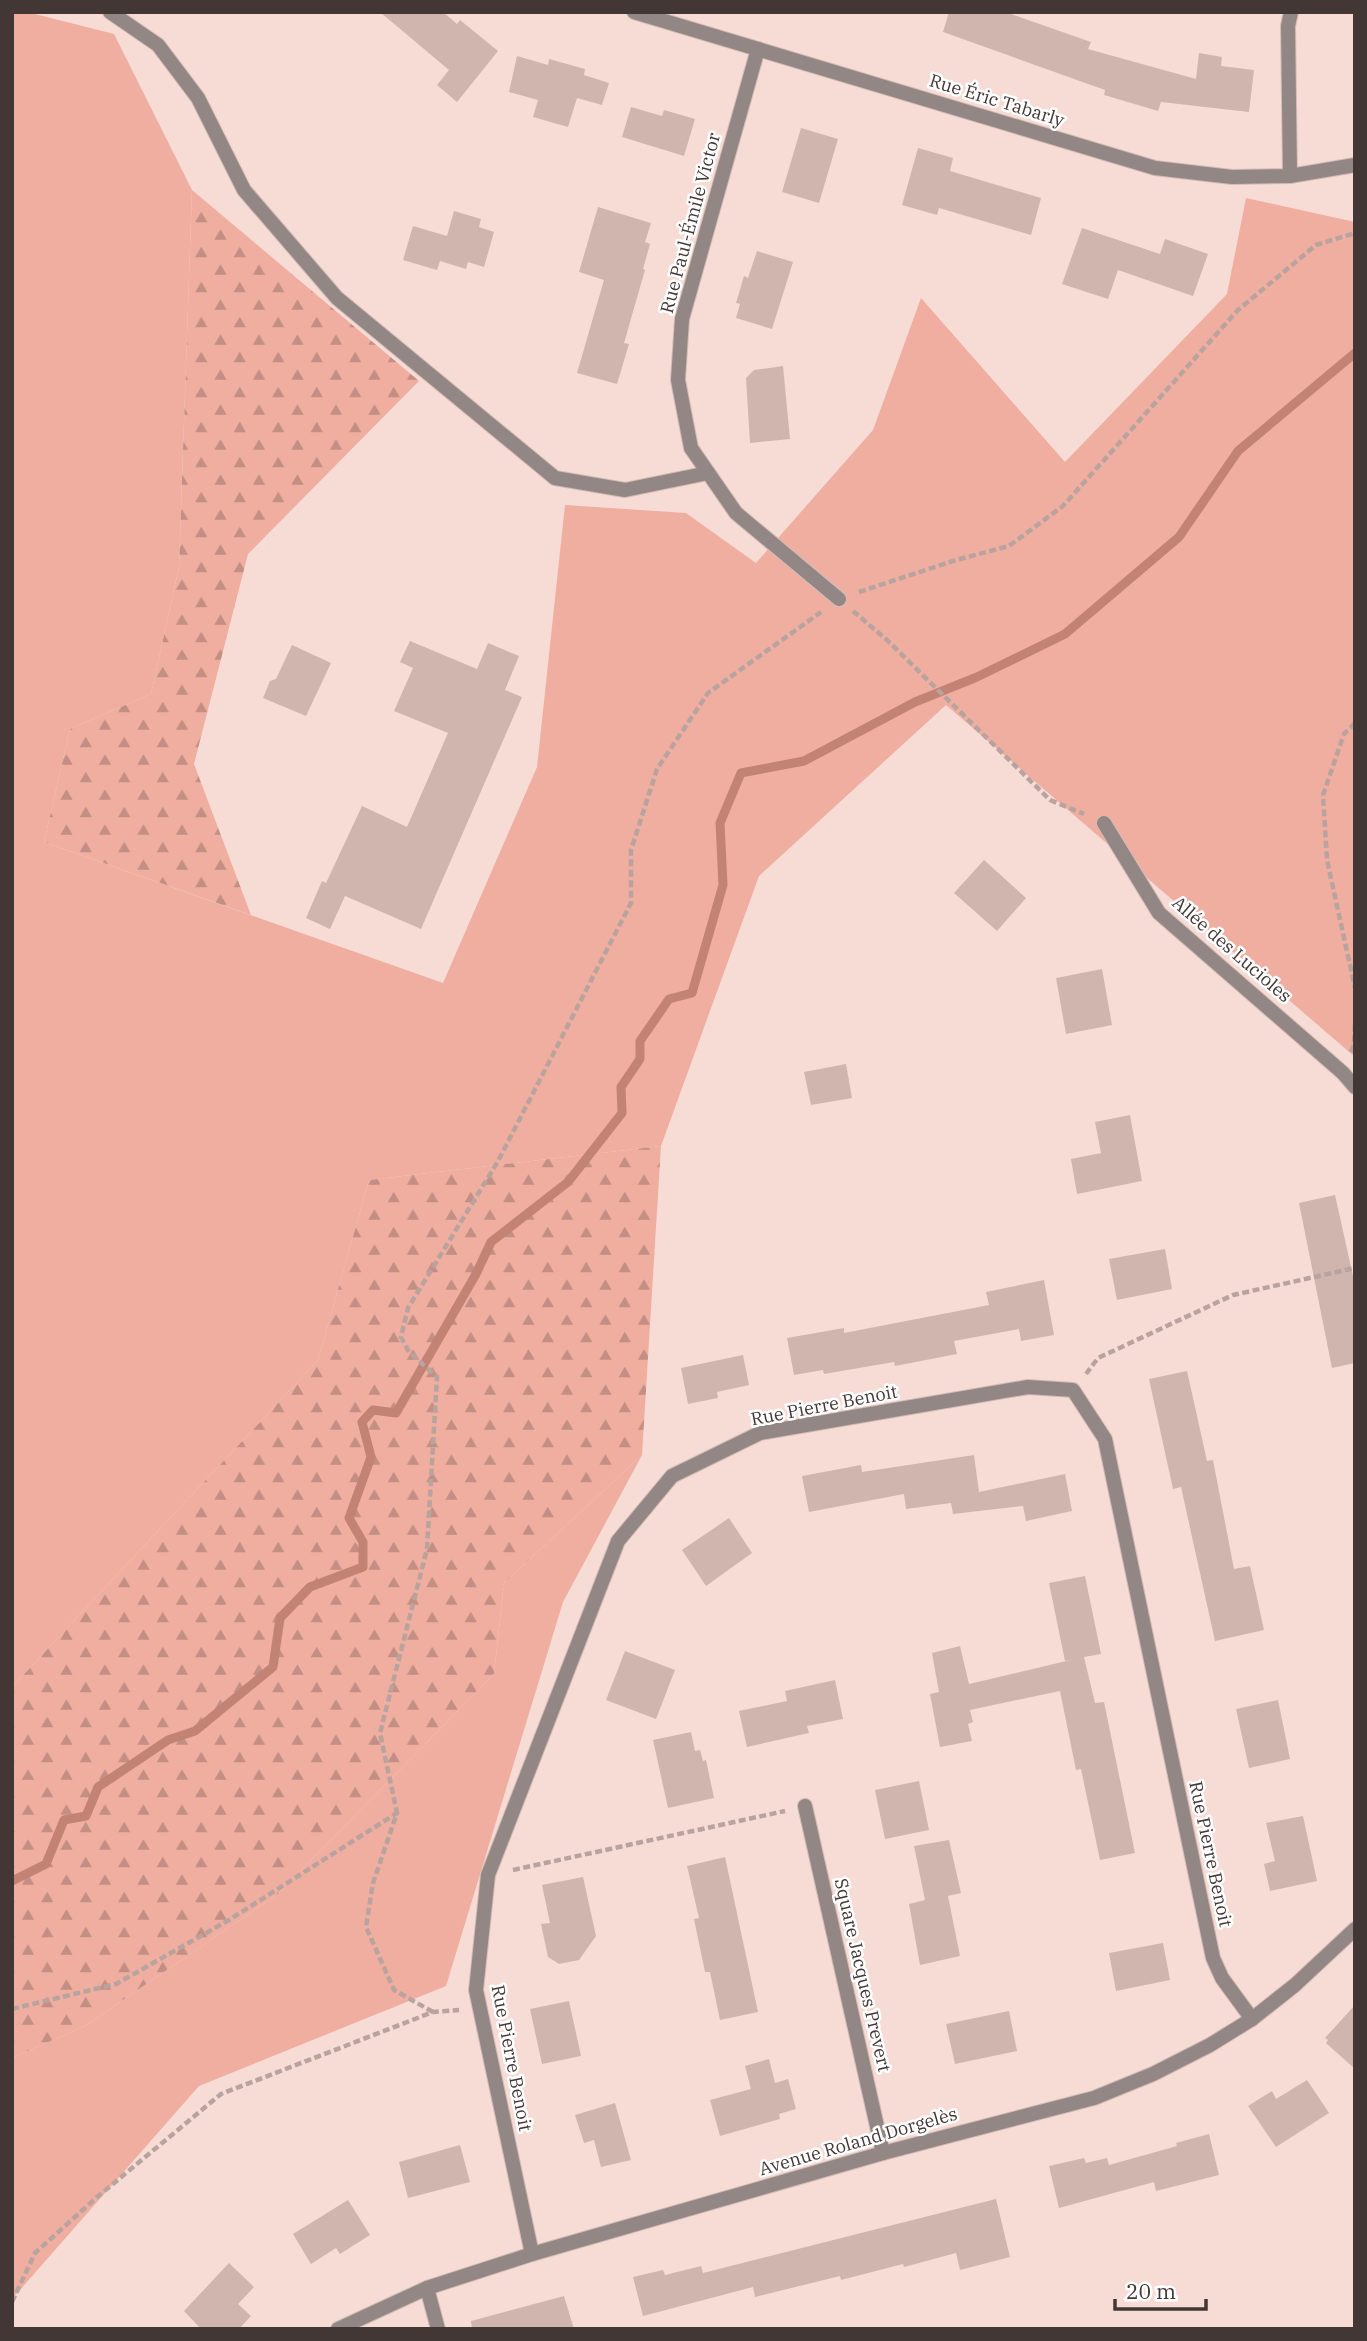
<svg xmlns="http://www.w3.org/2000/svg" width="1367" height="2341" font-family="'IBM Plex Serif',serif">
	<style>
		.grass { fill: #efaea0 }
		.forest { fill: url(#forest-firs) }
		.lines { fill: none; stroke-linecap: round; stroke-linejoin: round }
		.stream { stroke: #c28375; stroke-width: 9 }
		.building { fill: #d0b5af }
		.minor-casing { stroke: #d3bbb6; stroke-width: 16 }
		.path { stroke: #b8a39e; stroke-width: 4.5; stroke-dasharray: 7 3.5; stroke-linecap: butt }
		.minor { stroke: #928784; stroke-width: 14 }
		.labels { text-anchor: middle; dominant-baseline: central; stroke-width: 5; stroke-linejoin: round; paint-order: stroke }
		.street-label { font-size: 18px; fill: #423734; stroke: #fff }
	</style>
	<defs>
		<pattern id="forest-firs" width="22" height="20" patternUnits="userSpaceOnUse" patternTransform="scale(1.75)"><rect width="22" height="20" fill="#efaea0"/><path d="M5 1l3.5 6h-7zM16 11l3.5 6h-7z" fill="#c38e83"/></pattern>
	</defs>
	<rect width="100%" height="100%" fill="#f7dcd6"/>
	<!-- grass -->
	<g class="grass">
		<path d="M 12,12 L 27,12 L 114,34 L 192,190 L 179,567 L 151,694 L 70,729 L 44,842 L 443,983 L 537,767 L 565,505 L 686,513 L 756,563 L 873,430 L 921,298 L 1065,462 L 1227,294 L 1246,198 L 1355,222 L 1355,1057 L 946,705 L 759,876 L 661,1146 L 369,1180 L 318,1360 L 12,1687 Z"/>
		<path d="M 642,1455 L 563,1602 L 446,1986 L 199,2086 L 12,2299 L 12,2058 L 85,2026 L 278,1894 L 494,1674 L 504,1583 Z"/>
	</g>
	<!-- forest -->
	<g class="forest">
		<path d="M 192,190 L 419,381 L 248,554 L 194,764 L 251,915 L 44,842 L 70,729 L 151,694 L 179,567 Z"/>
		<path d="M 661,1146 L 642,1455 L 504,1583 L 494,1674 L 278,1894 L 85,2026 L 12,2058 L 12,1687 L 318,1360 L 369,1180 Z"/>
	</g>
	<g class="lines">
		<!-- stream -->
		<path class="stream" d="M 12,1881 L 46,1864 L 64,1820 L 86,1816 L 98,1787 L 168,1740 L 195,1731 L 273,1667 L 280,1618 L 310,1587 L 363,1567 L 363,1542 L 349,1518 L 371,1457 L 362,1422 L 373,1410 L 396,1413 L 476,1274 L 491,1242 L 568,1182 L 622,1113 L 621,1087 L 640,1059 L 640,1041 L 669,999 L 692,993 L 723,885 L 720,823 L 741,773 L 804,761 L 915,702 L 977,677 L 1065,634 L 1179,537 L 1238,451 L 1355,353"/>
	</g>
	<!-- building -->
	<g class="building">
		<path d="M 380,12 L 443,12 L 457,24 L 460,20 L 498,51 L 457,102 L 437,85 L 449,70 Z"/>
		<path d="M 949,12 L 1005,12 L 1091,42 L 1088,49 L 1196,79 L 1199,53 L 1222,57 L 1221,66 L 1254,70 L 1249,112 L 1161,102 L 1158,111 L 1104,95 L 1105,90 L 943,32 Z"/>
		<path d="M 517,56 L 548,65 L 549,59 L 585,69 L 584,75 L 609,83 L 602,105 L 577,98 L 568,127 L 533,117 L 538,100 L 509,92 Z"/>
		<path d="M 631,107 L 662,116 L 664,110 L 695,119 L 684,156 L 622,137 Z"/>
		<path d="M 801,128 L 838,139 L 819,203 L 782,192 Z"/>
		<path d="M 918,148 L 953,158 L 950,171 L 1041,198 L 1031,235 L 939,208 L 937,215 L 902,205 Z"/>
		<path d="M 598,207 L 651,223 L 645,242 L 650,244 L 643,269 L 645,270 L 624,343 L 629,344 L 617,384 L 577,373 L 604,280 L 579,272 Z"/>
		<path d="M 454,211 L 481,219 L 479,227 L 494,232 L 484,267 L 468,262 L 466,269 L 440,261 L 437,270 L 403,260 L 413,226 L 447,236 Z"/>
		<path d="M 1082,228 L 1160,254 L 1165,239 L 1208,254 L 1193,296 L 1118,270 L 1108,299 L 1062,284 Z"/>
		<path d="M 757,251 L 793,262 L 772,329 L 736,318 L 740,304 L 736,303 L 744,276 L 748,278 Z"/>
		<path d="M 783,366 L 790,439 L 750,443 L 746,378 L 754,370 Z"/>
		<path d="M 410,641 L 477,669 L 488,643 L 519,656 L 505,690 L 522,697 L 421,929 L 345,896 L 330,929 L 306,918 L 322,881 L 326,883 L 362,806 L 407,827 L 448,733 L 394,711 L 413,668 L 400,662 Z"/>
		<path d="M 292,645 L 331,663 L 306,716 L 263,698 L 270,681 L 276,679 Z"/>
		<path d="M 984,860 L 1026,898 L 997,931 L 954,893 Z"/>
		<path d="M 1102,969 L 1112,1025 L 1066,1034 L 1056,978 Z"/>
		<path d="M 846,1064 L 852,1098 L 811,1105 L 804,1072 Z"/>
		<path d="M 1130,1115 L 1142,1181 L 1077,1194 L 1071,1159 L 1101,1153 L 1095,1122 Z"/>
		<path d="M 1335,1195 L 1355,1285 L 1355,1363 L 1332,1368 L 1299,1203 Z"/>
		<path d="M 1165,1249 L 1172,1289 L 1117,1300 L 1109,1259 Z"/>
		<path d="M 1044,1280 L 1054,1335 L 1021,1341 L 1019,1329 L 954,1341 L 957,1354 L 895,1366 L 894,1362 L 824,1374 L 823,1370 L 794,1375 L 787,1338 L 844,1328 L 844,1333 L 989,1305 L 986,1292 Z"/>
		<path d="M 743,1355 L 749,1385 L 717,1392 L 718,1398 L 688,1404 L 681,1368 Z"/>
		<path d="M 1187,1371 L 1207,1461 L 1213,1460 L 1234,1569 L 1250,1566 L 1264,1630 L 1215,1641 L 1181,1487 L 1173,1489 L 1149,1379 Z"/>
		<path d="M 974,1455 L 979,1492 L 1065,1474 L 1072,1511 L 1026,1521 L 1023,1506 L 953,1514 L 951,1503 L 906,1509 L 904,1494 L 809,1512 L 802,1476 L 861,1465 L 862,1472 Z"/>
		<path d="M 729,1518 L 752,1553 L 706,1586 L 682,1550 Z"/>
		<path d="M 1085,1576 L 1101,1654 L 1084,1657 L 1095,1703 L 1104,1702 L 1135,1853 L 1100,1860 L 1081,1769 L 1076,1770 L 1060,1691 L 970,1710 L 973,1722 L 968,1724 L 972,1741 L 940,1747 L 930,1694 L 939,1692 L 932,1653 L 960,1646 L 969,1684 L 1075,1659 L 1065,1661 L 1049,1583 Z"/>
		<path d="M 625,1651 L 675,1670 L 656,1719 L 606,1700 Z"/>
		<path d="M 835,1680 L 843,1719 L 807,1726 L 809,1733 L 747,1747 L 739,1711 L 787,1701 L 785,1691 Z"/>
		<path d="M 1278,1700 L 1290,1759 L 1249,1768 L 1236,1709 Z"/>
		<path d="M 691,1732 L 695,1751 L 700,1750 L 703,1761 L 706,1760 L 714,1798 L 668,1808 L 653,1740 Z"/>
		<path d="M 919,1781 L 929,1830 L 885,1839 L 875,1790 Z"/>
		<path d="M 1303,1816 L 1317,1881 L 1270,1891 L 1264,1864 L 1275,1861 L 1266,1823 Z"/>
		<path d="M 949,1840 L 961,1893 L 948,1896 L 960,1956 L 920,1965 L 909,1904 L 925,1900 L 914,1846 Z"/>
		<path d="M 725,1857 L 758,2012 L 720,2020 L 710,1972 L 705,1972 L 694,1919 L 699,1918 L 687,1866 Z"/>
		<path d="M 583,1877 L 596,1936 L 579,1960 L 559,1964 L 548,1957 L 541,1924 L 550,1923 L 542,1885 Z"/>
		<path d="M 1163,1943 L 1170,1980 L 1116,1991 L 1109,1953 Z"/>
		<path d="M 569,2001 L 581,2056 L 542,2064 L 530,2009 Z"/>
		<path d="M 1355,2005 L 1355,2069 L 1326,2043 L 1328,2040 L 1325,2038 Z"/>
		<path d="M 1009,2011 L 1017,2051 L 955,2064 L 946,2024 Z"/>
		<path d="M 769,2059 L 775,2083 L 788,2079 L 796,2109 L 779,2114 L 780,2119 L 720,2136 L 710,2100 L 751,2089 L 745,2066 Z"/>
		<path d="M 1307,2080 L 1329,2113 L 1276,2147 L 1248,2106 L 1272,2091 L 1276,2099 Z"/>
		<path d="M 615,2103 L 631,2160 L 601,2167 L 594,2140 L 584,2143 L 575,2115 Z"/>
		<path d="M 1209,2134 L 1219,2175 L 1156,2191 L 1154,2182 L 1059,2208 L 1049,2166 L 1084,2158 L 1086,2163 L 1107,2158 L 1109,2165 L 1177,2146 L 1176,2143 Z"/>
		<path d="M 460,2145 L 470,2182 L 408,2198 L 399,2162 Z"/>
		<path d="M 996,2199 L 1010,2257 L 960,2270 L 956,2253 L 904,2267 L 903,2264 L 841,2280 L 840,2276 L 755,2297 L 753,2287 L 643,2316 L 633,2277 L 663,2270 L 665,2275 L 701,2266 L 703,2273 Z"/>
		<path d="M 348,2200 L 370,2235 L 340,2254 L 336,2248 L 311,2264 L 293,2234 Z"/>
		<path d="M 229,2263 L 254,2287 L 238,2304 L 251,2316 L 239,2329 L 201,2329 L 184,2311 Z"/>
		<path d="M 564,2296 L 574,2329 L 472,2329 L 471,2321 Z"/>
	</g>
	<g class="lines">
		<defs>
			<g id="minor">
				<path d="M 110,12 L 158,45 L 198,98 L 244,190 L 337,298 L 555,478 L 625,490 L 708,473"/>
				<path d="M 634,12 L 1155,168 L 1232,177 L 1290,176 L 1355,165"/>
				<path d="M 758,49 L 682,319 L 678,380 L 691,448 L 736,513 L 839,599"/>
				<path d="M 1290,176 L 1288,26 L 1291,12"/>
				<path d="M 1104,823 L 1159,913 L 1343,1073 L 1355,1087"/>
				<path d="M 805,1806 L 883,2153"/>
				<path d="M 532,2254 L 476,1990 L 488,1875 L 618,1541 L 672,1476 L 760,1433 L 1028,1387 L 1073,1390 L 1105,1439 L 1213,1958 L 1222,1978 L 1252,2019"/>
				<path d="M 427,2288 L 438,2329"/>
				<path d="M 338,2329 L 427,2288 L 532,2254 L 883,2153 L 1094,2098 L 1153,2074 L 1210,2045 L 1252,2019 L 1295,1985 L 1355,1929"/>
			</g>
		</defs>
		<!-- minor casing -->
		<use href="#minor" class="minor-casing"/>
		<!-- path -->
		<g class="path">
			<path d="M 859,592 L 956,560 L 1009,546 L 1063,506 L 1238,310 L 1316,245 L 1355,233"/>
			<path d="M 853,611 L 887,640 L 1050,800 L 1084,814"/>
			<path d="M 1355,723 L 1344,734 L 1323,795 L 1327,860 L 1355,988"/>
			<path d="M 1351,1052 L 1354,1044 L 1355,1022"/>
			<path d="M 1086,1374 L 1098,1358 L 1233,1295 L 1355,1268"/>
			<path d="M 513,1870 L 785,1811"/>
			<path d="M 12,2009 L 116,1984 L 229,1920 L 397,1813"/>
			<path d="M 433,2012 L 394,1990 L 366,1927 L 373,1883 L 397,1813 L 380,1733 L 427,1549 L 437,1377 L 409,1352 L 401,1337 L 408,1308 L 497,1163 L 631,903 L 631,850 L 657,769 L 708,693 L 821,612"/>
			<path d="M 12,2302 L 35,2253 L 96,2198 L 221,2094 L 433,2012 L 459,2010"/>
		</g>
		<!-- minor -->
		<use href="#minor" class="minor"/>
	</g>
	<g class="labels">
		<!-- street labels -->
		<g class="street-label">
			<text transform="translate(997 100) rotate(17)">Rue Éric Tabarly</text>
			<text transform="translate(690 223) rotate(-75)">Rue Paul-Émile Victor</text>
			<text transform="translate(1232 949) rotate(41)">Allée des Lucioles</text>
			<text transform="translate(824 1405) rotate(-11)">Rue Pierre Benoit</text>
			<text transform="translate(1211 1854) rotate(78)">Rue Pierre Benoit</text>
			<text transform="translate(863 1975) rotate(77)">Square Jacques Prevert</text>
			<text transform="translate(512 2058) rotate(79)">Rue Pierre Benoit</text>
			<text transform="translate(858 2141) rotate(-16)">Avenue Roland Dorgelès</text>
		</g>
	</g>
	<!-- border -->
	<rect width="1367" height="2341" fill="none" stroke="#423734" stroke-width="28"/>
	<!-- scale -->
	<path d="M1115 2299v10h91v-10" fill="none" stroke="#423734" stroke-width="3.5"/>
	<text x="1126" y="2299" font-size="21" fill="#423734" stroke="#ffffff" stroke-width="5" paint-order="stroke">20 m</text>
</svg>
